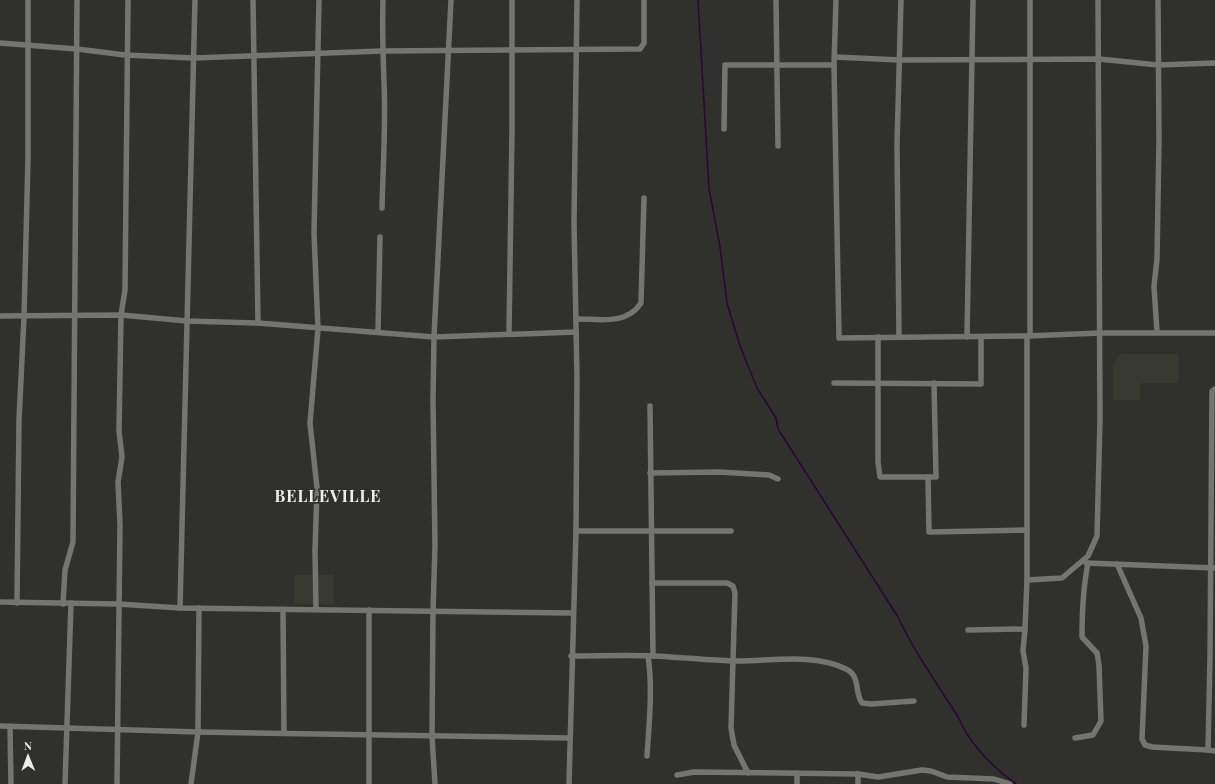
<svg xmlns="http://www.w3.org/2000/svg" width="1215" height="784" font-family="'Playfair Display',serif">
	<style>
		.built { fill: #383a2f }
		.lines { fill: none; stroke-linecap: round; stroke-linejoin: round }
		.stream { stroke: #2e0438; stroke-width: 1.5 }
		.street { stroke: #747570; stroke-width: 5.5 }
		.labels { text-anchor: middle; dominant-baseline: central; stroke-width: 3.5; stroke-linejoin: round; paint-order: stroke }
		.district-label { font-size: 16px; font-weight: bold; letter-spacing: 1px; fill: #edeeeb; stroke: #30312c }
	</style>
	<rect width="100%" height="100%" fill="#30312c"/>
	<!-- built -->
	<g class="built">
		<path d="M 1121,354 L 1178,354 L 1178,383 L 1140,383 L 1140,400 L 1113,400 L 1113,364 Z"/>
		<path d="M 295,575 L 334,575 L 334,604 L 294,604 Z"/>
	</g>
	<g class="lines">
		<!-- stream -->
		<path class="stream" d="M 698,0 L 709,189 L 720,247 L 727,303 L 740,346 L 757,388 L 776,418 L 778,429 L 898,617 C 914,651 935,681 955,712 C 960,719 962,727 967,734 C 981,755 996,770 1016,784"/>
		<!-- street -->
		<g class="street">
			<path d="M 253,0 L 258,323"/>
			<path d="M 776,0 L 778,146"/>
			<path d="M 836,0 L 834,65 L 839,338 L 1027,336 L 1100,333 L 1215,333"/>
			<path d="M 1030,0 L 1030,336"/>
			<path d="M 0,43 L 77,49 L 125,55 L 193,58 L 382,51 L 640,49 L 644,43 L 644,0"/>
			<path d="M 835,57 L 899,60 L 1099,59 L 1158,65 L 1215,63"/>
			<path d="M 724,129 L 725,65 L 834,65"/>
			<path d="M 382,208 C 383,166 386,124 384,82 C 383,55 382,28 383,0"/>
			<path d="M 0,316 L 121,315 L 187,321 L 258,323 L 434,337 L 576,332"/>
			<path d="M 577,319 C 600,319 627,325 641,303 L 644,198"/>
			<path d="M 378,332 L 380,237"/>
			<path d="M 1157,332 L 1154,286 L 1157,259 L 1159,140 L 1158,0"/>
			<path d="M 509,333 L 512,130 L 512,0"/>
			<path d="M 1027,336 L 1027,530"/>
			<path d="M 878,337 L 878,462 L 880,477 L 928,477"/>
			<path d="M 899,337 L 897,144 L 901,0"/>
			<path d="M 967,337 L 973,0"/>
			<path d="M 834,383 L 981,384 L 981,337"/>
			<path d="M 934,383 L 936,477 L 928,477 L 929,532 L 1027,530 L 1027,580 L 1025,629 L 968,630"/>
			<path d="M 1215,389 L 1212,391 L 1210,657 L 1208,750 L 1215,751"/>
			<path d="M 650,406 L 653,656"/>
			<path d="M 650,473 L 719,472 L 769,475 L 778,479"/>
			<path d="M 576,531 L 731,531"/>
			<path d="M 1086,563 L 1215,568"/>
			<path d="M 1117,564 L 1141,618 L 1146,646 L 1142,739 L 1145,745 L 1152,747 L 1208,750"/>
			<path d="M 1027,580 L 1062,578 L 1088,556 L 1097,536 L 1100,419 L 1098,0"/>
			<path d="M 652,583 L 727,583 L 733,586 L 735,593 L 731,728 L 734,745 L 748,773"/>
			<path d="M 0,602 L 118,604 L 180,608 L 573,613"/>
			<path d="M 17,603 L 19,420 L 24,317 L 28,158 L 28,0"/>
			<path d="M 63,604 L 65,570 L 73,542 L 77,0"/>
			<path d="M 180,608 L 195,0"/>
			<path d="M 316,609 L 315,551 L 317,488 L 310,423 L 318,329 L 314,233 L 319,0"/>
			<path d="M 283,610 L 284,733"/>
			<path d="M 369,610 L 369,784"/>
			<path d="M 571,656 C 599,656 626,655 653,656 C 680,657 706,660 732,661 C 768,662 813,652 846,669 C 861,676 854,692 862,703 L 871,704 L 914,701"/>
			<path d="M 1024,725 L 1026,668 L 1023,651 L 1025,629"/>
			<path d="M 0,726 L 198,732 L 569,738"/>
			<path d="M 10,727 L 11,784"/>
			<path d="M 1075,738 L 1093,735 L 1101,721 L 1099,665 L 1097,653 L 1082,637 C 1082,612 1083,588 1088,563"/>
			<path d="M 647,756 C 649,723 653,689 648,656"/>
			<path d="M 858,774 L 858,784"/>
			<path d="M 677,775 L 694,772 L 858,774 L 878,777 L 922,770 L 931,771 L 947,777 L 994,779 L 1010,784"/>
			<path d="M 65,784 L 71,603"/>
			<path d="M 117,784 L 120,524 L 118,482 L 122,457 L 119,431 L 121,315 L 125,290 L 128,0"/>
			<path d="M 191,784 L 198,732 L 199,608"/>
			<path d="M 435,784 L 432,736 L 433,611 L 435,546 L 433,400 L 434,337 L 451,0"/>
			<path d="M 569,784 L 576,531 L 577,377 L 574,222 L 577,0"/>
			<path d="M 797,784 L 797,773"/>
		</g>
	</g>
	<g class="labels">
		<!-- district labels -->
		<g class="district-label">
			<text x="328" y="495">BELLEVILLE</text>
		</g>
	</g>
	<!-- north arrow -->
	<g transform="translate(28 756) rotate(359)" stroke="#30312c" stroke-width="3" paint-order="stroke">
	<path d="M0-3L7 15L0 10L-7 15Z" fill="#edeeeb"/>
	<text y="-6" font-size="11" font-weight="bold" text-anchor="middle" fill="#edeeeb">N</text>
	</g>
</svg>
